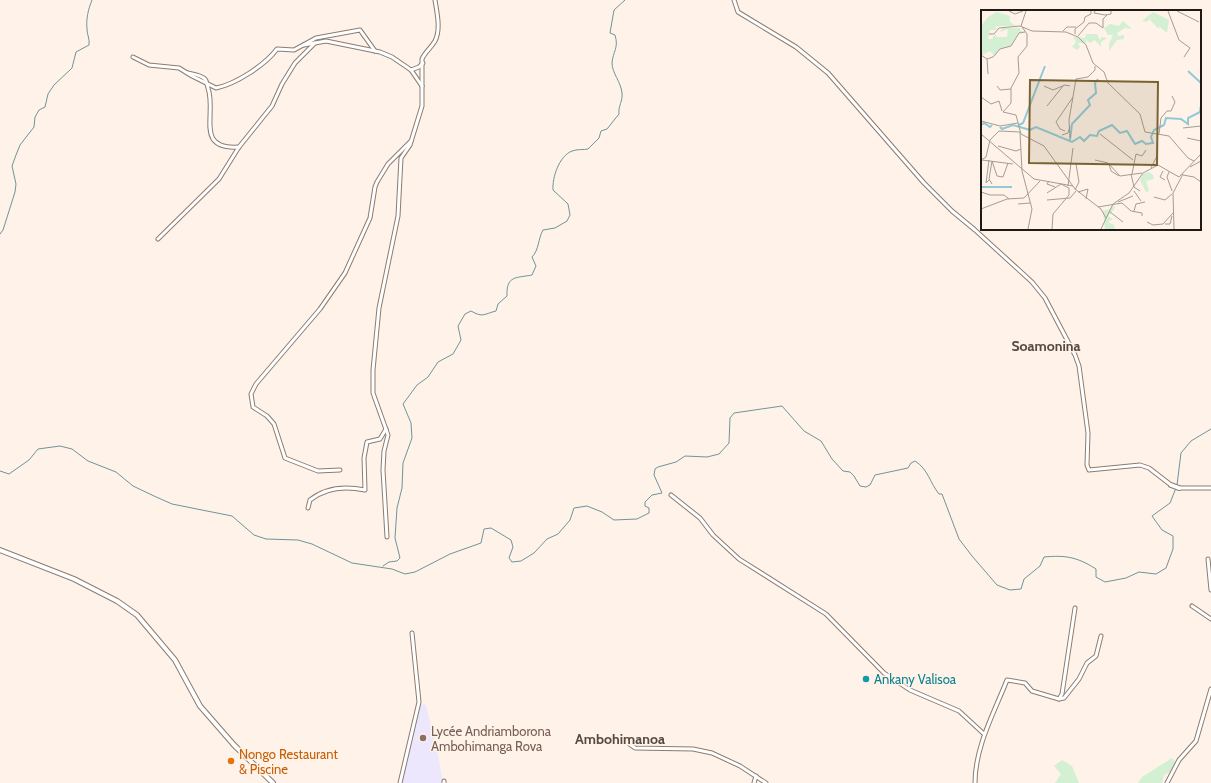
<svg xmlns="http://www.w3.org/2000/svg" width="1211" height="783" font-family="Cabin,sans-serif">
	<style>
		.education { fill: #ece7fd }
		.green { fill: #d3f0d2 }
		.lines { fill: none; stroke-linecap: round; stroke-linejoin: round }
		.stream { stroke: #6f949d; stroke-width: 1 }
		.minor-casing { stroke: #8b7c71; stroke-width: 5 }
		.tertiary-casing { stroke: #8b7c71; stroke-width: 6 }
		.minor { stroke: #fff; stroke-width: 3 }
		.tertiary { stroke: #fff; stroke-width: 4 }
		.culture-dot { fill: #0f9aa8; stroke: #fff2e8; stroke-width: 1.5 }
		.education-dot { fill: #8d6e63; stroke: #fff2e8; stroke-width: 1.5 }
		.food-dot { fill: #e8710a; stroke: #fff2e8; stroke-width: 1.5 }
		.labels { text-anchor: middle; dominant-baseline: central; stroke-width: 3; stroke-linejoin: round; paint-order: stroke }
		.culture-label { font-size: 13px; fill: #0d838f; stroke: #fff2e8; text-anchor: start }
		.education-label { font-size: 13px; fill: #785e54; stroke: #fff2e8; text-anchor: start }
		.food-label { font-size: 13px; fill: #c56008; stroke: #fff2e8; text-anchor: start }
		.neighbourhood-label { font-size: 14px; font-weight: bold; fill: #574a40; stroke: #fff2e8 }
		.inset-river { fill: none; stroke: #91c9d7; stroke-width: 2 }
		.inset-road { fill: none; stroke: #a69c94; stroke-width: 1 }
		.view { fill: #7a6333; fill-opacity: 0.15; stroke: #7a6333; stroke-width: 2 }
		.inset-edge { fill: none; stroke: #201a16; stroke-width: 2 }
	</style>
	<rect width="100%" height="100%" fill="#fff2e8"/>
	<!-- education -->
	<path class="education" d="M 420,704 L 426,705 L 437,749 L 443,783 L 401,783 Z"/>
	<!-- green -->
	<g class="green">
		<path d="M 1172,758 L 1175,762 L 1172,771 L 1164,775 L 1162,783 L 1138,783 L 1142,777 Z"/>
		<path d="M 1062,760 L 1072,766 L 1079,783 L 1055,783 L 1061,774 L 1054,766 Z"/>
	</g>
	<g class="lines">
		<!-- stream -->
		<g class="stream">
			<path d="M 0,234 L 3,230 L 15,192 L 16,184 L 12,166 L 16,155 L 20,145 L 34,127 L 35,117 L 39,110 L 45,107 L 48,94 L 54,85 L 72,68 L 76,52 L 89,45 C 90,39 87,35 87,29 C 86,19 88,10 92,0"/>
			<path d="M 0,471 L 9,474 L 29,460 L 38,449 L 60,446 L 72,449 L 88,461 L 116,472 L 133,486 L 154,496 L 172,504 L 232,516 L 254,535 L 266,539 L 298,540 L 312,544 L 352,563 L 392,569 L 405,574 L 415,572 L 450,554 L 481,543 L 484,529 L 491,528 L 511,540 L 513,547 L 509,558 L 512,562 L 521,561 L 534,553 L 547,539 L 558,534 L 570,520 L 574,508 L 587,506 L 602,512 L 614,520 L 637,519 L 649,513 L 649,508 L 645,506 L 645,502 L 652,495 L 662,493 L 654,475 L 655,469 L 658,467 L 676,462 L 685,456 L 707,457 L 719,454 L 729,443 L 730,418 L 734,413 L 782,406 L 804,431 L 821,441 L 832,459 L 843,471 L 850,472 L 854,476 L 860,486 L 866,487 L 870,485 L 875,475 L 908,468 L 911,463 L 915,461 C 928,469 930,483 939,494 L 942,494 L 959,539 L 972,556 L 997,585 L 1010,590 L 1021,589 L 1024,579 L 1040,566 L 1044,557 C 1066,555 1077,557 1096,569 L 1096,577 L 1105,582 L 1126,578 L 1139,572 L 1156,574 L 1166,568 L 1173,549 L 1173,536 L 1162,530 L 1152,516 L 1170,503 L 1176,488"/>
			<path d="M 1177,485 L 1181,453 L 1191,441 L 1211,429"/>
			<path d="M 383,566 L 389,562 L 397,561 L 400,558 L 395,538 L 397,508 L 402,488 L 403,463 L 412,438 L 411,423 L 403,404 L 417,385 L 428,377 L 438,362 L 453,354 L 461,340 L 458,326 L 465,314 L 471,311 C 483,318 484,314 496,311 L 498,304 L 507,296 C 506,275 517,278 532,275 L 536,266 L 532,257 C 539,250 538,239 543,230 L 555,228 L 567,221 L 570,215 L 568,204 L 553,190 C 552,178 559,156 572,151 C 577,149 584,150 588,149 L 599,138 L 601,131 L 607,129 L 619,114 C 618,106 623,101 622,93 C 621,82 612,73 612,63 C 613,51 619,48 615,35 L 610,33 L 614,10 L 625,0"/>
		</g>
		<defs>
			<g id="minor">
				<path d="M 734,0 L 738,12 L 796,47 L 828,73 L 924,183 L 952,211 L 975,230 L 1032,282 L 1045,298 L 1075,355 L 1079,366 L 1088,433 L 1087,465 L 1089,470 L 1140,465 L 1149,468 L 1171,485"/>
				<path d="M 304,45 L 326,41 L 380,52 L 392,57 L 411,70 L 419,67 L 423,63"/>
				<path d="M 133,57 L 149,65 L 179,68 L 192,76 L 216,88 C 236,84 265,65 277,49 L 294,50 L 316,38 L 360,30 L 375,51"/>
				<path d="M 411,70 L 422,86"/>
				<path d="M 188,73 C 193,74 201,75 205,79 C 207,81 207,85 208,88 C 217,114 194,150 239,147"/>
				<path d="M 158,239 L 219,179 L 239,147 L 272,106 L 282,84 L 295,63 L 315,43"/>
				<path d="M 340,470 L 318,471 L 285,458 L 274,424 L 267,416 L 253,407 L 251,394 L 256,384 L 320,309 L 345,273 L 370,218 L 375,187 L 377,182 L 388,164 L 411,141"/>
				<path d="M 1179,488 L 1211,488"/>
				<path d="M 671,495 L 700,518 L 713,535 L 739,559 L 826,614 L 884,673 L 910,690 L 959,711 L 984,734"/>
				<path d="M 308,508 L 310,500 C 326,487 346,486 365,490 L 364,458 L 367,442 L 380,439 L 386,429"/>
				<path d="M 387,537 L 383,470 L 384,451 L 388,435 L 373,393 L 373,370 L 379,308 L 398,216 L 401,158 L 410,145 L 422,106 L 422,59 C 425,52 431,48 435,41 C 441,29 437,13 435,0"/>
				<path d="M 1208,559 L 1211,590"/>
				<path d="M 1192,606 L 1211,619"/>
				<path d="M 1059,699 L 1062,694 L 1075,608"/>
				<path d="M 624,740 L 635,748 L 693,749 L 712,753 L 740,766 L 766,783"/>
				<path d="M 444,781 L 444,783"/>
				<path d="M 400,783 L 419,702 L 412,633"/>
				<path d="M 754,783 L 756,776"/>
				<path d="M 975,783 C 975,747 994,713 1007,680 L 1025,683 L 1032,691 L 1059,699 L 1064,698 L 1079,679 L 1087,663 L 1096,656 L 1101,636"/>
				<path d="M 1167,783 L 1179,760 L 1196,741 L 1211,689"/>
			</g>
			<g id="tertiary">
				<path d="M 1171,485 L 1179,488"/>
				<path d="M 0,550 L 74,579 L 117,601 L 137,615 L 175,660 L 200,706 L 234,745 L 273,783"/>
			</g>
		</defs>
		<!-- minor casing -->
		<use href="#minor" class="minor-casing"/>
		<!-- tertiary casing -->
		<use href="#tertiary" class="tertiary-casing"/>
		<!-- minor -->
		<use href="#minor" class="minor"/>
		<!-- tertiary -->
		<use href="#tertiary" class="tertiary"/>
	</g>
	<!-- markers -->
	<circle class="culture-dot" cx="866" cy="679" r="4"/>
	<circle class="education-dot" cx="423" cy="738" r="4"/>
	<circle class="food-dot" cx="231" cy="761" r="4"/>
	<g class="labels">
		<!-- culture labels -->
		<g class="culture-label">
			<text x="874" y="679">Ankany Valisoa</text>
		</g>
		<!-- education labels -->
		<g class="education-label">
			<text x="431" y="731">Lycée Andriamborona<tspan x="431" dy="15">Ambohimanga Rova</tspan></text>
		</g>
		<!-- food labels -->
		<g class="food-label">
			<text x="239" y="754">Nongo Restaurant<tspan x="239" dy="15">&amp; Piscine</tspan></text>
		</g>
		<!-- neighbourhood labels -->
		<g class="neighbourhood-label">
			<text x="1046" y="346">Soamonina</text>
			<text x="620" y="739">Ambohimanoa</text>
		</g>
	</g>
	<!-- overview -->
	<g transform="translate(981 10)">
		<rect width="220" height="220" fill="#fff2e8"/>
		<path d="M 16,2 L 29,6 L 29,12 L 35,16 L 15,16 L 15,20 L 9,20 L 7,29 L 11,29 L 14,24 L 16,27 L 26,27 L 27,19 L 19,22 L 21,18 L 39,18 L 39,20 L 43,22 L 37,23 L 30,36 L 19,39 L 14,46 L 9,41 L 1,45 L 0,44 L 0,9 L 1,15 L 7,7 ZM 172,2 L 188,10 L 186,23 L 178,16 L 178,19 L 169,10 L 171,7 L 166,12 L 161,11 ZM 142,11 L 151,19 L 144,18 L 136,23 L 137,26 L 143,25 L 143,29 L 136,30 L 128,41 L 128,34 L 132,25 L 127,25 L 123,18 L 129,14 L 138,16 ZM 105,24 L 116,24 L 119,30 L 121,27 L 126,28 L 120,32 L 120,37 L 114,30 L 109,33 L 104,29 L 106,33 L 97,33 L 99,37 L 96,40 L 91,37 L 95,32 L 92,27 L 104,28 ZM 168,162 L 172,165 L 173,169 L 165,171 L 168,181 L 165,182 L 159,170 L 162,164 ZM 132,195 L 134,198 L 127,206 L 132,209 L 127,212 L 133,215 L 134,219 L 124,219 L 122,201 L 129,199 Z" fill="#d3f0d2"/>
		<path class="inset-river" d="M 207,61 L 220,73M 0,115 L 3,113 L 9,117 L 11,115M 38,115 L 42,113 L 64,56M 19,117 L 21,119 L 32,115 L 49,120 L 55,117 L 91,132 L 99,127 L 103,131 L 109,125 L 116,126 L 118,121 L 131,115 L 139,123 L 146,121 L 154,134 L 161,131 L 165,134 L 172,133 L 170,127 L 173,120 L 183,115 L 185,108 L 200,109 L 207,114 L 207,108 L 219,102 L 220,95M 89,130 L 91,114 L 109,95 L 107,90 L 115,83 L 114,73 L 117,69M 0,177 L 31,177"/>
		<path class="inset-road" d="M 28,1 L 34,4 L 42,1M 114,1 L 113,3 L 124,5 L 130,4 L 130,1M 187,1 L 198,30 L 209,38 L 203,47M 196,1 L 218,12M 40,16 L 45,1M 122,18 L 122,9 L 126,5M 82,21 L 86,17 L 95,17M 8,24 L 13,24 L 18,18 L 39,16 L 51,21 L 85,22 L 97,27 L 105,35 L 112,53 L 123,62 L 127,73 L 159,104 L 164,122 L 188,126 L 207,148 L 213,151M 94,24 L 94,19 L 103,12 L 104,7 L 110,4 L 110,1M 97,26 L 108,13 L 115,13 L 122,18M 0,45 L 6,49 L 12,47 L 19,39 L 30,36 L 38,23 L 44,22M 6,49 L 7,64M 16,76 L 19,80 L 30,79M 63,76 L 72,80 L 84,75 L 89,76M 0,87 L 10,94 L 18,91 L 21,101M 66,96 L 82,76M 22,102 L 35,105 L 40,124 L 63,136 L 94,179 L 120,199 L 125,208M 22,102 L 30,93 L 30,78 L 38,63 L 37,47 L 46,36 L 46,24 L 41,17M 0,111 L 19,116 L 37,113M 202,118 L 220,116M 84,121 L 79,119 L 75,112 L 92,87M 0,124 L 53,169 L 92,176M 119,124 L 152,150M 178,124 L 180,108 L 186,101 L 190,101 L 194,92 L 191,86M 81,125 L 87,123 L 89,116M 89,128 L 88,110 L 95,69 L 107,67 L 114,60 L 114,56M 206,128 L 220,131M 17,136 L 35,141 L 40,139M 0,150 L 5,147 L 9,130 L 18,121 L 39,122 L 41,161 L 51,199 L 47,219M 1,150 L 32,154M 8,150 L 5,173 L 8,170M 114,150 L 127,153 L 139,166 L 161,163M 11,151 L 16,166 L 22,167 L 27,153M 11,151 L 8,169 L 11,174M 128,154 L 130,161 L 138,166M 209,157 L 220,151M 170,158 L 176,146 L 176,132M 182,161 L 179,167 L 184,170M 188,162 L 186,167 L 191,181M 150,164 L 153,177 L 159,181M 151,164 L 155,144 L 161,146 L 165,140M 202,165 L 213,167 L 220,172M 68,171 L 66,174 L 74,177M 87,176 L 92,138M 94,180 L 98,172 L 95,154M 153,181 L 160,191M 0,182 L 9,185 L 23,185 L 28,189M 97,182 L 107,179 L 105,189M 66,183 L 80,174M 173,187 L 184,190 L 191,184M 66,190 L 89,188 L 95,181M 137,192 L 152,186M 37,194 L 49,193M 117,197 L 141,193 L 150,201 L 161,203 L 161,206M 0,199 L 26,189 L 43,188 L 59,171M 153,201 L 155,194 L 164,192M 129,202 L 142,212M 166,212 L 172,215 L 182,214 L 192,203M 184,214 L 189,214 L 191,206M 71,219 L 72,204 L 88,185 L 88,178 L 80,174M 120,219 L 132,194 L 148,183 L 162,163 L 177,155 L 198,167 L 220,144M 193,219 L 192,183 L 202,164"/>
		<path class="view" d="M 49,70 L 177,72 L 176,155 L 48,153 Z"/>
		<rect width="220" height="220" class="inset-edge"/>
	</g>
</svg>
